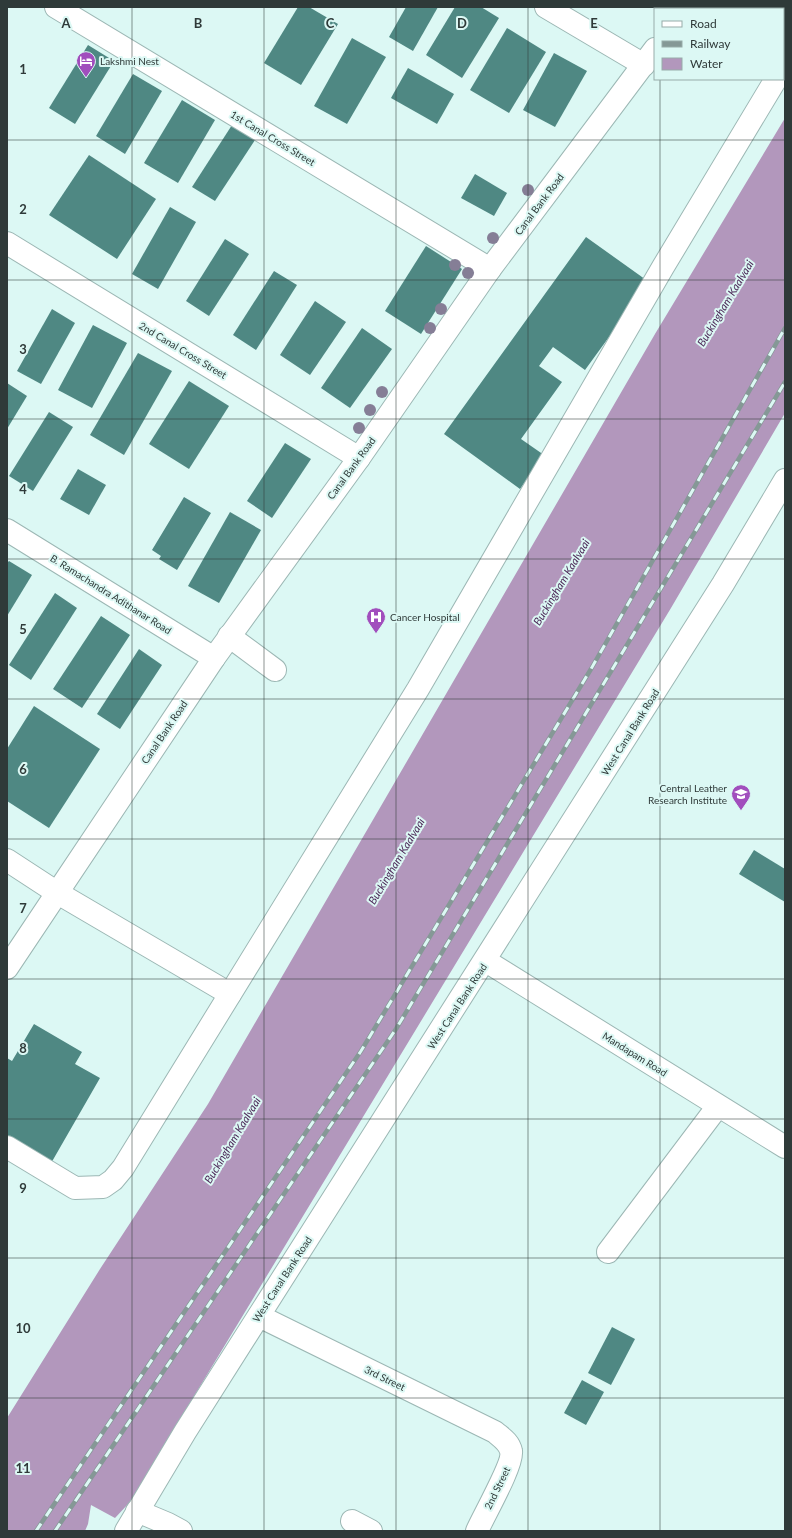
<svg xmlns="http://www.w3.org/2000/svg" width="792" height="1538" font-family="Lato,sans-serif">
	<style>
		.water { fill: #b297bc }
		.building { fill: #4f8883 }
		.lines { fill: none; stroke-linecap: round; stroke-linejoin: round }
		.minor-casing { stroke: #9cb7b4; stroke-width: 24 }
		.minor { stroke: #fff; stroke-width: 22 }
		.rail-casing { stroke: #859896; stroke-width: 4.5 }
		.rail { stroke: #dcf8f4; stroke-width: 3; stroke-dasharray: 9; stroke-linecap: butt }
		.tree { fill: #857e96 }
		.grid { fill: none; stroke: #2f3a39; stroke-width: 1; stroke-opacity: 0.55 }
		.labels { text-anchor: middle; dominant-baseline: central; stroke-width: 4; stroke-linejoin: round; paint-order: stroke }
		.poi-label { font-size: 10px; fill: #2f3a39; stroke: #dcf8f4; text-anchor: start }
		.street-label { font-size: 10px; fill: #2f3a39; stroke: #dcf8f4 }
		.water-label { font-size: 11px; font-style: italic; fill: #4b2757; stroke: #dcf8f4 }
		.grid-label { font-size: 13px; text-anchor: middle; font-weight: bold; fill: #2f3a39; stroke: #dcf8f4; stroke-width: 4; stroke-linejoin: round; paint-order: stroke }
	</style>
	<rect width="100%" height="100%" fill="#dcf8f4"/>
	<!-- water -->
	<path class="water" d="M 785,118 L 785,413 L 671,608 L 130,1502 L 115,1518 L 91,1505 L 88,1524 L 85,1531 L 7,1531 L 7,1418 L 100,1269 L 208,1104 L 655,334 Z"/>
	<!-- building -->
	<g class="building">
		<path d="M 298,7 L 309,7 L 338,24 L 301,85 L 264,63 Z"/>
		<path d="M 406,7 L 438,7 L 413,51 L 389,37 Z"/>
		<path d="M 455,7 L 481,7 L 499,18 L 462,78 L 426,55 Z"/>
		<path d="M 507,28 L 546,52 L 509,113 L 470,90 Z"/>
		<path d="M 352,38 L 386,57 L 347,124 L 314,106 Z"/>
		<path d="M 88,45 L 114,61 L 75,124 L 49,108 Z"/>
		<path d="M 554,53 L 587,71 L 555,127 L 523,110 Z"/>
		<path d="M 408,68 L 454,94 L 437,124 L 391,98 Z"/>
		<path d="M 133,74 L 162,91 L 125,154 L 96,136 Z"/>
		<path d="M 182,100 L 215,120 L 178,183 L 144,163 Z"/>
		<path d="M 232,125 L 255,140 L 215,201 L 192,187 Z"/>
		<path d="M 89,155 L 156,199 L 117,259 L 49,215 Z"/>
		<path d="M 475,174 L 507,193 L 494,216 L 461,198 Z"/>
		<path d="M 170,207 L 196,222 L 158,289 L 132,274 Z"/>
		<path d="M 586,237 L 649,282 L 585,370 L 553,347 L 539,366 L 562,382 L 521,439 L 544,455 L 520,489 L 444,434 Z"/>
		<path d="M 225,239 L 249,254 L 209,316 L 186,301 Z"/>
		<path d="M 426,246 L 462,269 L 421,334 L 385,311 Z"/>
		<path d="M 274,271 L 297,285 L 256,350 L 233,335 Z"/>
		<path d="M 315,301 L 346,322 L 310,375 L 280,355 Z"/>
		<path d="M 52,309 L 75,323 L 41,384 L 17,371 Z"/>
		<path d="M 93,325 L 127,343 L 92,408 L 58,390 Z"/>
		<path d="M 362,328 L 392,349 L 350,408 L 321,388 Z"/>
		<path d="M 138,353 L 172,371 L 124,455 L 90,435 Z"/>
		<path d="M 189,381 L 229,406 L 189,469 L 149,444 Z"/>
		<path d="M 7,383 L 27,396 L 7,429 Z"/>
		<path d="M 49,412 L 73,427 L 33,491 L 9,476 Z"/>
		<path d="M 285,443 L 311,459 L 272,518 L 247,501 Z"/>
		<path d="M 78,469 L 106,485 L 89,515 L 60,499 Z"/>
		<path d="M 184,497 L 211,513 L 177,570 L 159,559 L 161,556 L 152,550 Z"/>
		<path d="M 230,512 L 261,530 L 219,603 L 188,586 Z"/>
		<path d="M 9,561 L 32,575 L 7,616 L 7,563 Z"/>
		<path d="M 55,593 L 77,608 L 31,680 L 9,665 Z"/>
		<path d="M 101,616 L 130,635 L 82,708 L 53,689 Z"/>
		<path d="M 139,649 L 162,665 L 120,729 L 97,714 Z"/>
		<path d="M 34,706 L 100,749 L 49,828 L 7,801 L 7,749 Z"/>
		<path d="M 754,850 L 785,869 L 785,902 L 739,874 Z"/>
		<path d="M 34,1024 L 82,1052 L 75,1064 L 100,1078 L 50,1165 L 7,1140 L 7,1058 L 12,1061 Z"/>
		<path d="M 612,1327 L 635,1339 L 611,1385 L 588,1373 Z"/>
		<path d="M 582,1380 L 604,1392 L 586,1425 L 564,1413 Z"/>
	</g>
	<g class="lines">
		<defs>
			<g id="minor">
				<path d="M 56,7 L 490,269"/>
				<path d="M 546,7 L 644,65"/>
				<path d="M 684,9 L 686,7"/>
				<path d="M 7,243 L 359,458"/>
				<path d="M 7,530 L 214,658"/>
				<path d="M 229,636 L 275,670"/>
				<path d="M 7,860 L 56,892 L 230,994"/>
				<path d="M 486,961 L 785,1147"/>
				<path d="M 7,968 L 214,658 L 359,458 L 490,269 L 655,49"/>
				<path d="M 7,1147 L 75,1188 L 103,1187 L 113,1180 L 123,1168 L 418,689 L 663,267 L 776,79"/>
				<path d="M 608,1252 L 718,1106"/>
				<path d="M 259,1316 L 495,1432 C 502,1438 509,1442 511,1451 C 514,1463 483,1517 477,1531"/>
				<path d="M 137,1511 L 168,1524 L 181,1531"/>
				<path d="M 352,1521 L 371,1531"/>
				<path d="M 126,1531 L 185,1432 L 723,584 L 785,480"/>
			</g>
		</defs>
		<!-- minor casing -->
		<use href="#minor" class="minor-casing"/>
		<!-- minor -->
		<use href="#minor" class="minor"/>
		<defs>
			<g id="rail">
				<path d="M 36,1531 L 361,1051 L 591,669 L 785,328"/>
				<path d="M 55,1531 L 396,1029 L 785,382"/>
			</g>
		</defs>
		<!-- rail casing -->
		<use href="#rail" class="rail-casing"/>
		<!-- rail -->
		<use href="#rail" class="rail"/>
	</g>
	<!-- trees -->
	<g class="tree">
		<circle cx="528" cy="190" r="6"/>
		<circle cx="493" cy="238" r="6"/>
		<circle cx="455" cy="265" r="6"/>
		<circle cx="468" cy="273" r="6"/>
		<circle cx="441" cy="309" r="6"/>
		<circle cx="430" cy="328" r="6"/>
		<circle cx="382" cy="392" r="6"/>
		<circle cx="370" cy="410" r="6"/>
		<circle cx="359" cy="428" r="6"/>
	</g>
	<!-- grid -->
	<path class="grid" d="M 132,7 L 132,1531M 264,7 L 264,1531M 396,7 L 396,1531M 528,7 L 528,1531M 660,7 L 660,9M 660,79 L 660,1531M 7,140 L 785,140M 7,280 L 785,280M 7,419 L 785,419M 7,559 L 785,559M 7,699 L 785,699M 7,839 L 785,839M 7,979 L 785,979M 7,1119 L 785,1119M 7,1258 L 785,1258M 7,1398 L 785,1398"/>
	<!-- icons -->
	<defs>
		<symbol id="hotel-pin" viewBox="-11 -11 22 30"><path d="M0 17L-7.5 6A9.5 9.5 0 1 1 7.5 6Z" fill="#a14ebd" stroke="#dcf8f4"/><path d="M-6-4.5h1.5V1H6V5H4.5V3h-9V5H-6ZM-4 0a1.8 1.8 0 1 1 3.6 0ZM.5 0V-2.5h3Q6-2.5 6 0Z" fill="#fff"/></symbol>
		<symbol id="hospital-pin" viewBox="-11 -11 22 30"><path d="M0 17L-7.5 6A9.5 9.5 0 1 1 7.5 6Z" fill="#a14ebd" stroke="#dcf8f4"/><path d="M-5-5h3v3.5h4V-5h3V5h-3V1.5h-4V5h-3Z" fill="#fff"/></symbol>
		<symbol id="university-pin" viewBox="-11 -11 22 30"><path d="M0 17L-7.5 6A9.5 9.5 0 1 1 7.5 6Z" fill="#a14ebd" stroke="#dcf8f4"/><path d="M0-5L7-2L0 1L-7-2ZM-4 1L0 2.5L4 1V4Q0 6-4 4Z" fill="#fff"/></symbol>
	</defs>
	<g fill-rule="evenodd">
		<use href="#hotel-pin" x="75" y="50" width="22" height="30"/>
		<use href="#hospital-pin" x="365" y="606" width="22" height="30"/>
		<use href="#university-pin" x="730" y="783" width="22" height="30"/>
	</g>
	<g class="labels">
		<!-- poi labels -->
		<g class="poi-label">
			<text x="100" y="61">Lakshmi Nest</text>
			<text x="390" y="617">Cancer Hospital</text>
			<text x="727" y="788" text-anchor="end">Central Leather<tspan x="727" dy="12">Research Institute</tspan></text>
		</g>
		<!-- street labels -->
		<g class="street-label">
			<text transform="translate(273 138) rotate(31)">1st Canal Cross Street</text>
			<text transform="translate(539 204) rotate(-53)">Canal Bank Road</text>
			<text transform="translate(183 350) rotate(31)">2nd Canal Cross Street</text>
			<text transform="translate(351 468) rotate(-54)">Canal Bank Road</text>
			<text transform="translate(111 594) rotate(32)">B. Ramachandra Adithanar Road</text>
			<text transform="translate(164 732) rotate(-56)">Canal Bank Road</text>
			<text transform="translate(630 732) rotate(-58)">West Canal Bank Road</text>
			<text transform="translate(457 1006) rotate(-57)">West Canal Bank Road</text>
			<text transform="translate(635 1054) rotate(32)">Mandapam Road</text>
			<text transform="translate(282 1279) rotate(-57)">West Canal Bank Road</text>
			<text transform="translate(385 1378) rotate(26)">3rd Street</text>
			<text transform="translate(497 1488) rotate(-64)">2nd Street</text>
		</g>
		<!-- water labels -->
		<g class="water-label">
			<text transform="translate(725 303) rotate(-59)">Buckingham Kaalvaai</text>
			<text transform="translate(561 582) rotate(-59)">Buckingham Kaalvaai</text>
			<text transform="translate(396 861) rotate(-59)">Buckingham Kaalvaai</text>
			<text transform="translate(232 1140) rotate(-59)">Buckingham Kaalvaai</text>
		</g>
	</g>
	<g class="grid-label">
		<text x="66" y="28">A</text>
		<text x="198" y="28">B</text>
		<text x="330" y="28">C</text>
		<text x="462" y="28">D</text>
		<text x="594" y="28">E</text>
		<text x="23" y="74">1</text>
		<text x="23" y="214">2</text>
		<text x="23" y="354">3</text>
		<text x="23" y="494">4</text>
		<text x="23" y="634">5</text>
		<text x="23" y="774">6</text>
		<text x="23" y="913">7</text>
		<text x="23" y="1053">8</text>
		<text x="23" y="1193">9</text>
		<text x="23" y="1333">10</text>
		<text x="23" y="1473">11</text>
	</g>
	<!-- border -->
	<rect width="792" height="1538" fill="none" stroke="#2f3a39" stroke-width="16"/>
	<!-- legend -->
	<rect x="654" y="8" width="130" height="72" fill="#dcf8f4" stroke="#97aca9"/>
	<rect x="662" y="21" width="20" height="6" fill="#ffffff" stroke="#97aca9"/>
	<text x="690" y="28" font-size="12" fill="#2f3a39">Road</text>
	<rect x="662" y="41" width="20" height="6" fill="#859896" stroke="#97aca9"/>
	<text x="690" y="48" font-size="12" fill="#2f3a39">Railway</text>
	<rect x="662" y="58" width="20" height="12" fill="#b297bc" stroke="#97aca9"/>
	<text x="690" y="68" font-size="12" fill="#2f3a39">Water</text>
</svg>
